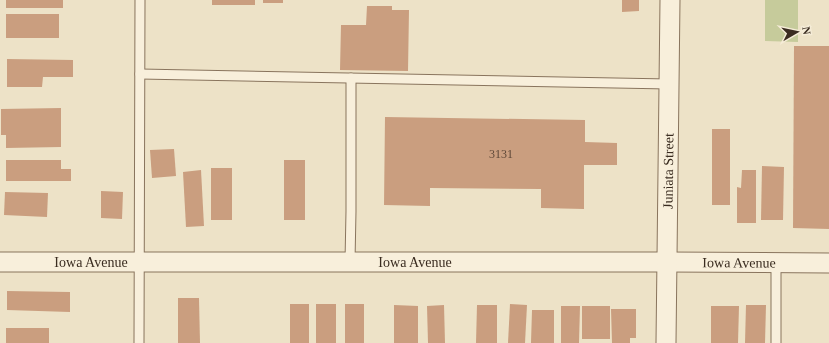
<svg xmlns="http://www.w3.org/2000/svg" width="829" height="343" font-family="'Times New Roman',serif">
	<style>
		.green { fill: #c6cb9b }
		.building { fill: #ca9e7f }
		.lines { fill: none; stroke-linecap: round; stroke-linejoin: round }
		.lane-casing { stroke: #89745d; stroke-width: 11 }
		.street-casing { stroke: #89745d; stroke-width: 21 }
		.lane { stroke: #f8efdb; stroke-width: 9 }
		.street { stroke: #f8efdb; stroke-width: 19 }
		.labels { text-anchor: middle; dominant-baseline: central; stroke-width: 3; stroke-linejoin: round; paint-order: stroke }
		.number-label { font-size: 12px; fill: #5e4838 }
		.street-label { font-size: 14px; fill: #3a2c20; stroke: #f5ecd7 }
	</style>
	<rect width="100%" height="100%" fill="#ede2c7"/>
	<!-- green -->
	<path class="green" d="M 765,0 L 798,0 L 798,42 L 765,41 Z"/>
	<!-- building -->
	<g class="building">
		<rect x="6" y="0" width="57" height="8"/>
		<rect x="212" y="0" width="43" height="5"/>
		<rect x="263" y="0" width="20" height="3"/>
		<path d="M 622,0 L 639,0 L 639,11 L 622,12 Z"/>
		<path d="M 367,6 L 392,6 L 392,10 L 409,10 L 408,71 L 340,70 L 341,25 L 366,25 Z"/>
		<rect x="6" y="14" width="53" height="24"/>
		<path d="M 794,46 L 829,46 L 829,229 L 793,228 Z"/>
		<path d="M 7,59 L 73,60 L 73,77 L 43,77 L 42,87 L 7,87 Z"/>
		<path d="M 61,108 L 61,147 L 6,148 L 6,135 L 1,135 L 1,109 Z"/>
		<path d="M 385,117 L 585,120 L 585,142 L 617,143 L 617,165 L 584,165 L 584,209 L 541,208 L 541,189 L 430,188 L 430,206 L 384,205 Z"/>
		<rect x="712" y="129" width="18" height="76"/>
		<path d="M 174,149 L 176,176 L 152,178 L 150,150 Z"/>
		<path d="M 6,160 L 61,160 L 61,169 L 71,169 L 71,181 L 6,181 Z"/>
		<rect x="284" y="160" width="21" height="60"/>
		<path d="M 762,166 L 784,167 L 783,220 L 761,220 Z"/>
		<rect x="211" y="168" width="21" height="52"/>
		<path d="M 201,170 L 204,226 L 186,227 L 183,172 Z"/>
		<path d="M 742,170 L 756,170 L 756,223 L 737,223 L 737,187 L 741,188 Z"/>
		<path d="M 101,191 L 123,192 L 122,219 L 101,218 Z"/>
		<path d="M 5,192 L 48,193 L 47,217 L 4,215 Z"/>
		<path d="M 7,291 L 70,292 L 70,312 L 7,310 Z"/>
		<path d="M 178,298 L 199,298 L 200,343 L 178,343 Z"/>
		<rect x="290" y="304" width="19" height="39"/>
		<rect x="316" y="304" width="20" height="39"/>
		<rect x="345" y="304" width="19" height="39"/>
		<path d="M 510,304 L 527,305 L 525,343 L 508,343 Z"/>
		<path d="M 394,305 L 418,306 L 418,343 L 394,343 Z"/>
		<path d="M 444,305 L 445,343 L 428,343 L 427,306 Z"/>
		<path d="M 477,305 L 497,305 L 497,343 L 476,343 Z"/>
		<path d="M 746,305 L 766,305 L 765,343 L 745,343 Z"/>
		<path d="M 561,306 L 580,306 L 579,343 L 561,343 Z"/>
		<rect x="582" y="306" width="28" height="33"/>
		<path d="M 711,306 L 739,306 L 738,343 L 711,343 Z"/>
		<path d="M 611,309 L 636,309 L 636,338 L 630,338 L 630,343 L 612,343 Z"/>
		<path d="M 532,310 L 554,310 L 554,343 L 531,343 Z"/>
		<rect x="6" y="328" width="43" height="15"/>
	</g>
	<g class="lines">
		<defs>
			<g id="lane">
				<path d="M 140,74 L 669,84"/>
				<path d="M 350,262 L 351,211 L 351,78"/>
				<path d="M 139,343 L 140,0"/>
				<path d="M 776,343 L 776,264"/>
			</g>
			<g id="street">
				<path id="s1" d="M 0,262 L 666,262 L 829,263"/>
				<path id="s2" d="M 666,343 L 670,0"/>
			</g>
		</defs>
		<!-- lane casing -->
		<use href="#lane" class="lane-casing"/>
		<!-- street casing -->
		<use href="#street" class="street-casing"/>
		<!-- lane -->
		<use href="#lane" class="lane"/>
		<!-- street -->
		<use href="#street" class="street"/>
	</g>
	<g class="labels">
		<!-- number labels -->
		<g class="number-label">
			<text x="501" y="154">3131</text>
		</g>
		<!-- street labels -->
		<g class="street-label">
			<text stroke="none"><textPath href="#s2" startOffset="172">Juniata Street</textPath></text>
			<text stroke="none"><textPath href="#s1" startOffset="415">Iowa Avenue</textPath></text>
			<text stroke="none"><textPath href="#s1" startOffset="91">Iowa Avenue</textPath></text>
			<text stroke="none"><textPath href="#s1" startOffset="739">Iowa Avenue</textPath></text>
		</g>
	</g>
	<!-- north arrow -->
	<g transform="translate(797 32) rotate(81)" stroke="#f5ecd7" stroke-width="3" paint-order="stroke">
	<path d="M0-3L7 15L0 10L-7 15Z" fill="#3a2c20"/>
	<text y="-6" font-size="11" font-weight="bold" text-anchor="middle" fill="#3a2c20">N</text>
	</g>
</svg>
